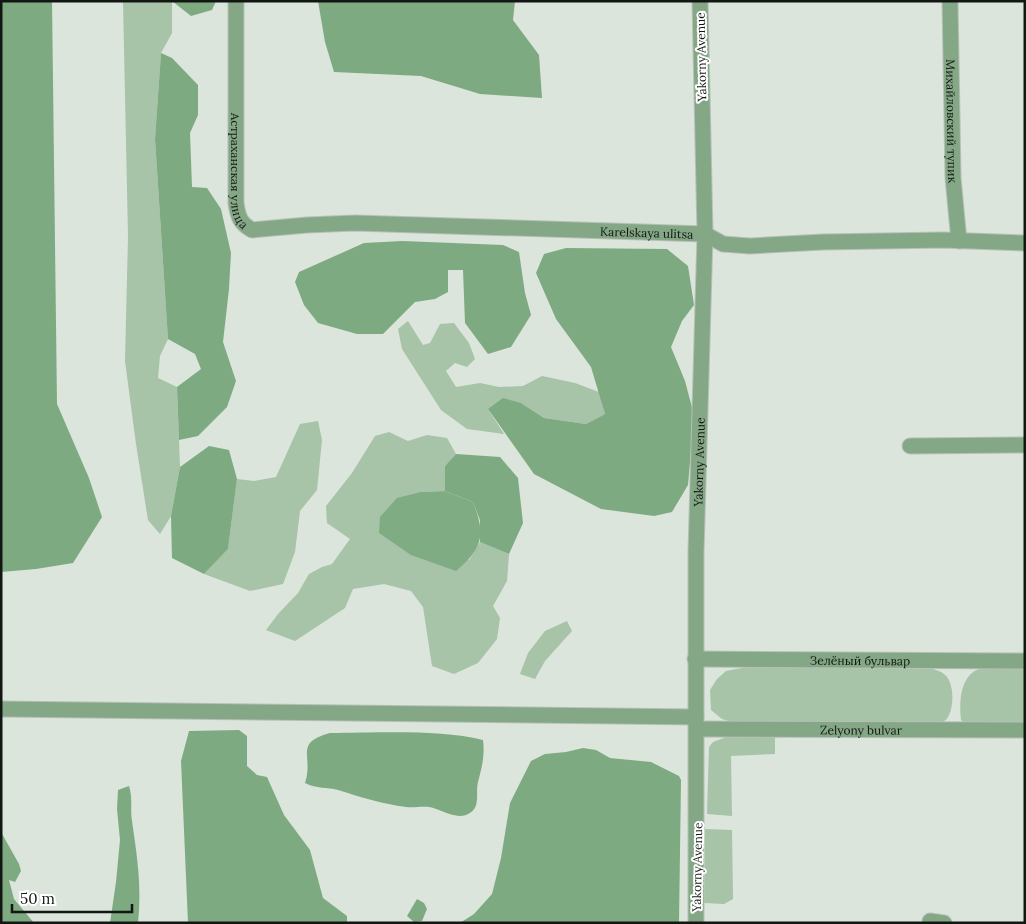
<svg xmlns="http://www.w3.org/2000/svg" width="1026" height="924" font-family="Lora,serif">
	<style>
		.green { fill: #a7c3a8 }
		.forest { fill: #7eaa81 }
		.water { fill: #80ac83 }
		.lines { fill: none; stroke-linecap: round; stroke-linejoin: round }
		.minor-casing { stroke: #b7c0b7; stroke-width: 17 }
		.minor { stroke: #84a786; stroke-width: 15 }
		.labels { text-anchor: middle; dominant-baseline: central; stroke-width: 4; stroke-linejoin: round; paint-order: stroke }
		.street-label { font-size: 12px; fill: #131713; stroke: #fff }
	</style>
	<rect width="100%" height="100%" fill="#dbe5db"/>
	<!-- green -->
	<g class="green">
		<path d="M 123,1 L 172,1 L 172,33 L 161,53 L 155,139 L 168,339 L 160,356 L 158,378 L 177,387 L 180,467 L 171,516 L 160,534 L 148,520 L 136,444 L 125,361 L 128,236 Z"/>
		<path d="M 408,321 L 423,345 L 430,343 L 440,324 L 454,323 L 469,343 L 475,359 L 467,367 L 455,363 L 446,371 L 456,387 L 480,383 L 499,387 L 523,386 L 542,376 L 575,383 L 599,392 L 605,414 L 586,424 L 544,418 L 521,403 L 488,409 L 504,434 L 467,429 L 441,410 L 402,349 L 398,329 Z"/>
		<path d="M 318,421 L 322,440 L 317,490 L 300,511 L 295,552 L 283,584 L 250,591 L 204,574 L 228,549 L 237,479 L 254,481 L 276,477 L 300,424 Z"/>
		<path d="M 389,432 L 408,441 L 427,435 L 447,438 L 456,454 L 445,466 L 445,491 L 421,492 L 469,560 L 480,542 L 509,554 L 507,581 L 493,606 L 500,618 L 497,639 L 478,663 L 454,674 L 432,666 L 423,607 L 411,591 L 384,584 L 353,589 L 345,608 L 295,641 L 266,630 L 278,614 L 298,593 L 309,574 L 322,567 L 332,564 L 350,539 L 327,523 L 326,506 L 352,473 L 375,436 Z"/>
		<path d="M 567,621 L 572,631 L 545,661 L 535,679 L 520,674 L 528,653 L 545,631 Z"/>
		<path d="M 752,666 L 933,669 C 939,671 943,672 947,677 C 954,686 954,707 948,717 C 946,721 942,722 938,724 L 729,721 L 722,719 L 711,710 L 710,690 L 717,679 L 726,671 Z"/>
		<path d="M 979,669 L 1025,669 L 1025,724 L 965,723 L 961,720 C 959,702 960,676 979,669 Z"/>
		<path d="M 729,736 L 775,736 L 775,754 L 731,756 L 732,816 L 707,814 L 709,747 L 713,742 Z"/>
		<path d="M 705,829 L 732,830 L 733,899 L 724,904 L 704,903 Z"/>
	</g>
	<!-- forest -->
	<g class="forest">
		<path d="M 1,1 L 52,1 L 57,404 L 89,478 L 102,517 L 73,563 L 36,569 L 1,572 Z"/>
		<path d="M 172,1 L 216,1 L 212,10 L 191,16 Z"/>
		<path d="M 318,1 L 515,1 L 513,20 L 539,55 L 542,98 L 480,94 L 421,76 L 334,72 L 325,42 Z"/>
		<path d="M 161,53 L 172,58 L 198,85 L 198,115 L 190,133 L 192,187 L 207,188 L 221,209 L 231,253 L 229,289 L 223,342 L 236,381 L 227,407 L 198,436 L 179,440 L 177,387 L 201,369 L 195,354 L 168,339 L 155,139 Z"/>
		<path d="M 402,241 L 503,245 L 519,252 L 525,293 L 531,315 L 511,347 L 488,354 L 465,323 L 463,270 L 448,270 L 448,292 L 435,299 L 415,302 L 383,334 L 357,334 L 318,323 L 304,305 L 295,282 L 299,272 L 364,243 Z"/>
		<path d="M 566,248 L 667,249 L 688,266 L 694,305 L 682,321 L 671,347 L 685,381 L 694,415 L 688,485 L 672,512 L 654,516 L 601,509 L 534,474 L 488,409 L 503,398 L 521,403 L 544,418 L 586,424 L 605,414 L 591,367 L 556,319 L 536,273 L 544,254 Z"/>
		<path d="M 209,446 L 229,450 L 237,479 L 228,549 L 204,574 L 172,558 L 171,516 L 180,467 Z"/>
		<path d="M 456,454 L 500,457 L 518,478 L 523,523 L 509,554 L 480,542 L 480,520 L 473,502 L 445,491 L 445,466 Z"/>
		<path d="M 239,730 L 247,736 L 247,766 L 257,775 L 267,777 L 284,815 L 310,850 L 323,898 L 347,916 L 347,923 L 188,923 L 181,761 L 189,731 Z"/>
		<path d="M 330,733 C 376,733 439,729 483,740 C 485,755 482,767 478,782 C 475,794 482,809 466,815 C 454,819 440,809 429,807 C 421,806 413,808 406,807 C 383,804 360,797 338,790 C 327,787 317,789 305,783 C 314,756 293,743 330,733 Z"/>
		<path d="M 583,748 L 596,750 L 610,758 L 651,762 L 679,776 L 681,780 L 679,923 L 460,923 L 474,914 L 492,894 L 501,858 L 510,803 L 531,761 L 545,754 L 566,752 Z"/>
		<path d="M 129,786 C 133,798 130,809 132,821 C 137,856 142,886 138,923 L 110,923 L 116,882 L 120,840 L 117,809 L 118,790 Z"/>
		<path d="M 1,832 L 19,864 L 21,871 L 15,882 L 9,880 L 14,899 L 34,923 L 1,923 Z"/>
		<path d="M 417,899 L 424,903 L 427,909 L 422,921 L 414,922 L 407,916 Z"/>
	</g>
	<!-- water -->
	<path class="water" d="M 445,491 L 473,502 C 486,535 483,548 456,571 L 411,555 L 379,533 L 380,517 L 397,498 L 421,492 Z"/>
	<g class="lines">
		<defs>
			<g id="minor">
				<path id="s1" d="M 236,1 L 236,203 C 238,217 240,223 252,230 L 307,225 L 355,223 L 705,234 L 723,244 L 750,246 L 823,242 L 943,240 L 1025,243"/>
				<path id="s2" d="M 950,1 L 953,178 L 959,241"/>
				<path d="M 910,446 L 1025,445"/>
				<path id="s3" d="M 695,659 L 1025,661"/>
				<path d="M 1,709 L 696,717"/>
				<path id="s4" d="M 697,729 L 1025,730"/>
				<path id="s5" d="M 696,923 L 696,552 L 705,234 L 700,1"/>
				<path d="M 930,923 L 930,921 L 944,923"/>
			</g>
		</defs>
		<!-- minor casing -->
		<use href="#minor" class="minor-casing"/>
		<!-- minor -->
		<use href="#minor" class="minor"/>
	</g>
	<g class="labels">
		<!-- street labels -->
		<g class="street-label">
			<text transform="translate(701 57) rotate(-91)">Yakorny Avenue</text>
			<text stroke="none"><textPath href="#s2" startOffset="120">Михайловский тупик</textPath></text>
			<text stroke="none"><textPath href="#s1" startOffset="170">Астраханская улица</textPath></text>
			<text stroke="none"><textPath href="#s1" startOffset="630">Karelskaya ulitsa</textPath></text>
			<text stroke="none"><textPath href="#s5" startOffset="461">Yakorny Avenue</textPath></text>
			<text stroke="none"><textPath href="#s3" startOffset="165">Зелёный бульвар</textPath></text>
			<text stroke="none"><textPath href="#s4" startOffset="164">Zelyony bulvar</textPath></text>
			<text transform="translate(697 867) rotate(-89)">Yakorny Avenue</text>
		</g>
	</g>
	<!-- border -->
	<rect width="1026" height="924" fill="none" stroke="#131713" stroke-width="5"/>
	<!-- scale -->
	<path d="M12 904v8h120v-8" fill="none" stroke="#131713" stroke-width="2.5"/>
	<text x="20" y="904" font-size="15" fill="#131713" stroke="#ffffff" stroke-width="4" paint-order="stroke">50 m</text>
</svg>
